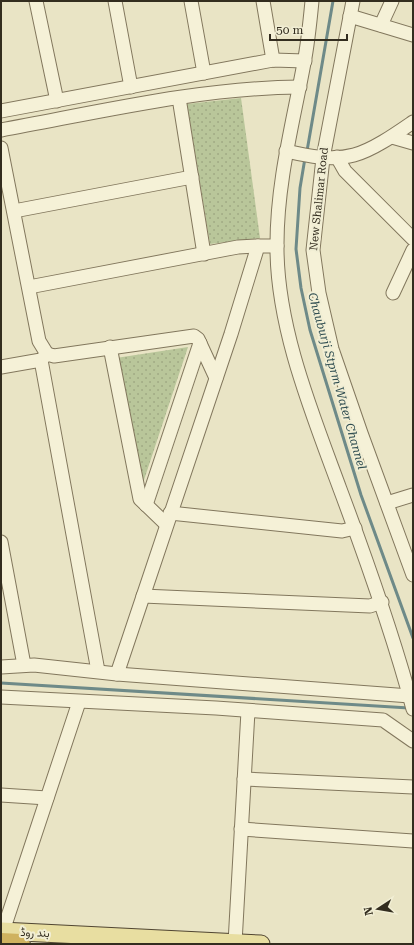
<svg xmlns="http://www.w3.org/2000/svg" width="414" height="945" font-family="'Roboto Serif',Vazirmatn,serif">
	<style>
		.park { fill: url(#park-dots) }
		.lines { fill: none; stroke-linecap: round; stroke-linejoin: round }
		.stream { stroke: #6e8a88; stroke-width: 3 }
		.minor-casing { stroke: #82775d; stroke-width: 15 }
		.major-casing { stroke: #504531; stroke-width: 19 }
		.highway-casing { stroke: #504531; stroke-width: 22 }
		.minor { stroke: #f5f1d7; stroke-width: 13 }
		.major { stroke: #e8dea1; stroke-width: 17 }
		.highway { stroke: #cfb25f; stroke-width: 20 }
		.labels { text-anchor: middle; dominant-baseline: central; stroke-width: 4; stroke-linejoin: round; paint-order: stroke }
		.street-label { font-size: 11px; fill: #332d1f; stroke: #f1eed4 }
		.water-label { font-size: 12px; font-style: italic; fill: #304e51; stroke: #f1eed4 }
	</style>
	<defs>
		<pattern id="park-dots" width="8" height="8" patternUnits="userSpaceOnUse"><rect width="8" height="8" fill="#b9c69a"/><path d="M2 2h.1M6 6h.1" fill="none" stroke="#a0aa84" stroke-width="1.8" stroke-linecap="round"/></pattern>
	</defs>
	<rect width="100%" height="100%" fill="#e9e4c5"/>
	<!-- park -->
	<g class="park">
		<path d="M 241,98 L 260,238 L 210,244 L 187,104 Z"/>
		<path d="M 188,347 L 140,492 L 116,358 Z"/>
	</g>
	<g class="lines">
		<!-- stream -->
		<g class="stream">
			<path d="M 307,151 L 333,1"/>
			<path d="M 305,158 L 300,188 L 296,249 L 301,288 L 310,330 L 361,495 L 413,638"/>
			<path d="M 1,683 L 409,708"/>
		</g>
		<defs>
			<g id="minor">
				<path d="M 36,1 L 57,101"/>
				<path d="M 115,1 L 131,87"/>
				<path d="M 191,1 L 204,73"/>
				<path d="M 263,1 L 273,60"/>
				<path d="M 312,1 C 310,22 308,43 304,63 C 293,123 277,182 277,244 C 276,326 312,413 340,489 C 367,561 393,634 413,709"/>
				<path d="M 353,1 L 323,158 L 313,250 L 319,293 L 332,349 L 361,433 L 413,575"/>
				<path d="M 350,16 L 413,35"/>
				<path d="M 381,25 L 392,1"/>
				<path d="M 179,98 L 204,254"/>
				<path d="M 1,111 L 273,60 L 305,61"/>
				<path d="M 1,130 C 100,112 199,88 300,87"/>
				<path d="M 392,137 L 413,143"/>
				<path d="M 1,148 L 39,341 L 47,354"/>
				<path d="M 286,151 C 308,156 332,161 354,155 C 373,150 397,133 413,122"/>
				<path d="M 337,157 L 345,171 L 413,239"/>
				<path d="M 14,211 L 192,177"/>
				<path d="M 29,287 L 238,247 L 258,246"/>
				<path d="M 393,293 L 413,250"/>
				<path d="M 110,347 L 140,499 L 166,524"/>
				<path d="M 41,360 L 98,671"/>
				<path d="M 1,367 L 41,360 L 47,354 L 54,356 L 194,336 L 198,339 L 216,378"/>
				<path d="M 387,503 L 413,495"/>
				<path d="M 146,505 L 200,343"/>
				<path d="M 170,513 L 342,531 L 355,528"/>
				<path d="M 1,542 L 24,665"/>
				<path d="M 143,596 L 370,606 L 382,602"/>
				<path d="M 1,667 L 34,665 L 117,674 L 410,696"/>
				<path d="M 117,674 L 231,334 L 258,246 L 277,246"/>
				<path d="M 1,697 L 216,708 L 383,720 L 413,741"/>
				<path d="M 244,779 L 413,787"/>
				<path d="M 1,795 L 47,798"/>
				<path d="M 241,829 L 413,841"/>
				<path d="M 3,931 L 79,702"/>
				<path d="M 235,943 L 248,711"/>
			</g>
			<path id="major" d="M 1,931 L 261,944"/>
			<path id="highway" d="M 1,943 L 20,944"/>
		</defs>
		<!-- minor casing -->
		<use href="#minor" class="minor-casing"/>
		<!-- major casing -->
		<use href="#major" class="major-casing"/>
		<!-- highway casing -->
		<use href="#highway" class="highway-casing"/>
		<!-- minor -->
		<use href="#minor" class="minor"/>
		<!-- major -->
		<use href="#major" class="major"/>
		<!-- highway -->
		<use href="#highway" class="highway"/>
	</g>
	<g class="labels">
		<!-- street labels -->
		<g class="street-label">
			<text transform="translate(319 199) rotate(-84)">New Shalimar Road</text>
			<text transform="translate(35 933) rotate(2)">بند روڈ</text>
		</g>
		<!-- water labels -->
		<g class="water-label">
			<text transform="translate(337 381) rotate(74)">Chauburji Stprm Water Channel</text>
		</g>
	</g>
	<!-- border -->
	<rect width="414" height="945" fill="none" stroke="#332d1f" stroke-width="4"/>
	<!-- north arrow -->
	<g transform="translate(378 909) rotate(258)" stroke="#f1eed4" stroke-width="3" paint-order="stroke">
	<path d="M0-3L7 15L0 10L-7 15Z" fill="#332d1f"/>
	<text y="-6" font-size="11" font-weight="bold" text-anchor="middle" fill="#332d1f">N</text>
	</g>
	<!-- scale -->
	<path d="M270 34v6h77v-6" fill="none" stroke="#332d1f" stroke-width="2"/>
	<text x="276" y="34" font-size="12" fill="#332d1f" stroke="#f1eed4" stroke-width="3" paint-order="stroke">50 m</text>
</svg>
